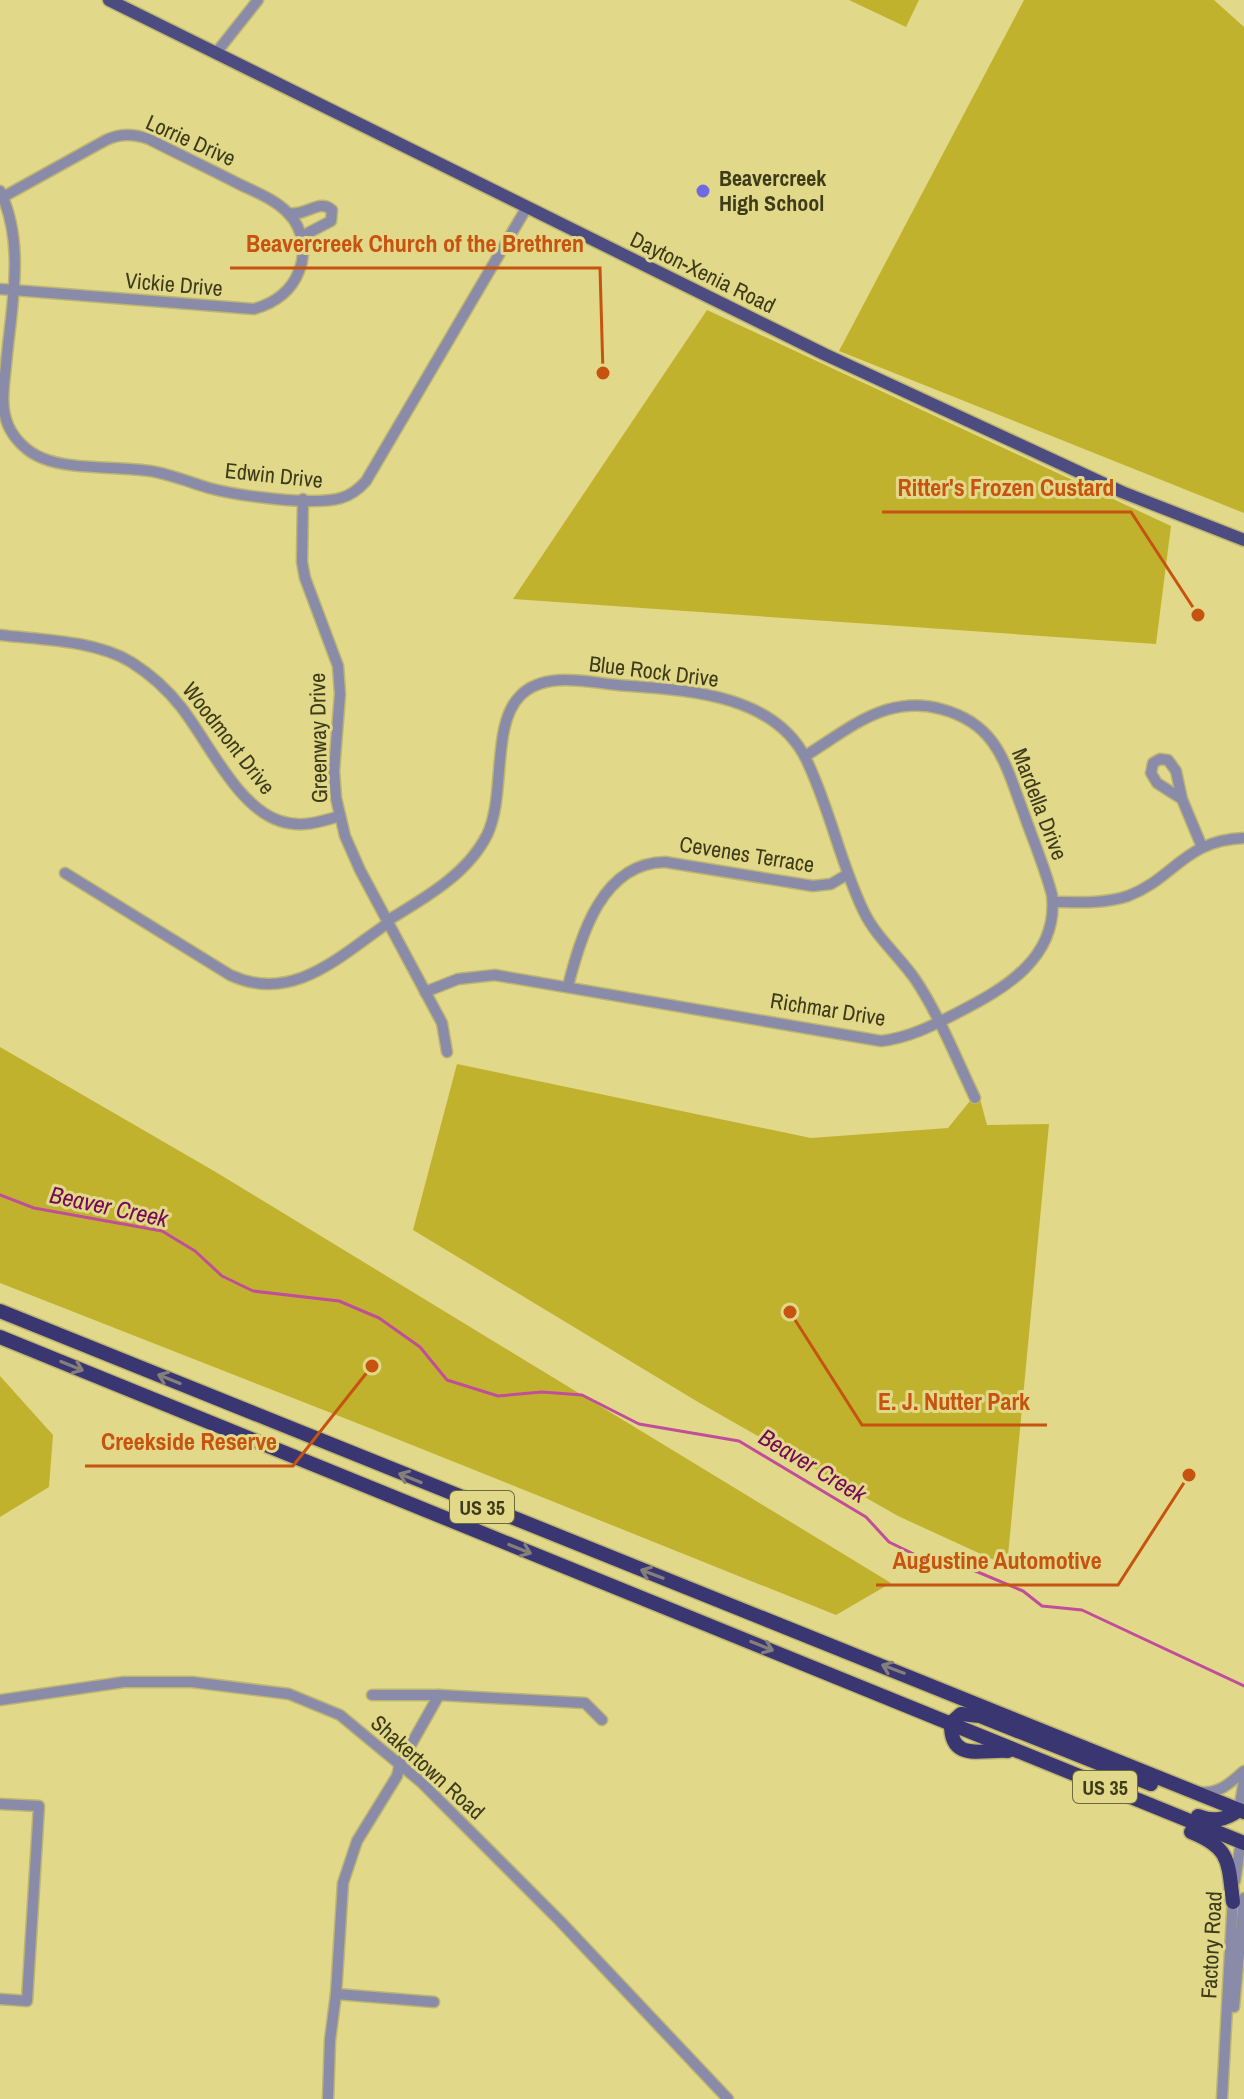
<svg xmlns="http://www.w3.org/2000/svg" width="1244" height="2099" font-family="'Archivo Narrow',sans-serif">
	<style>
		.green { fill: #c1b22e }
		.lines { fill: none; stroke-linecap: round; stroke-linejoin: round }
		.stream { stroke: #c04e9a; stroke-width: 3 }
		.minor-casing { stroke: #bdb571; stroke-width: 13 }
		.major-casing { stroke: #bdb571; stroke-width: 15 }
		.highway-casing { stroke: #bdb571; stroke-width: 17 }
		.minor { stroke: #898ba9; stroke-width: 10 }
		.major { stroke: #4d4c81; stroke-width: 12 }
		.highway { stroke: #393672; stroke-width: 14 }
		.oneway { stroke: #857f7c }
		.poi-dot { fill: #7168e3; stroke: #e1d889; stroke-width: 3 }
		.labels { text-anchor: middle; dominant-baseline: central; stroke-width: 6; stroke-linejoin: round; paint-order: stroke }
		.shield { fill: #e1d889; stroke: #6f6a3b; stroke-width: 2 }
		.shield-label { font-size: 20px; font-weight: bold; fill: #3e3b1a }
		.street-label { font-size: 22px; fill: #3e3b1a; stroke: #e1d889 }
		.poi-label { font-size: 22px; font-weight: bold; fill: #3e3b1a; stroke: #e1d889; text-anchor: start }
		.water-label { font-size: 24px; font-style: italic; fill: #760759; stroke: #e1d889 }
		.leader { fill: none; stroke: #c6530f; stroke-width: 3 }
		.callout-dot { fill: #c6530f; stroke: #e1d889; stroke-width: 3 }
		.callout-label { font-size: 24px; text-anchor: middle; font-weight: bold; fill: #c6530f; stroke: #e1d889; stroke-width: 6; stroke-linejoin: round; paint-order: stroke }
	</style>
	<rect width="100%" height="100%" fill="#e1d889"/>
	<!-- green -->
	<g class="green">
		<path d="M 849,0 L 919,0 L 906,27 Z"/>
		<path d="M 1024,0 L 1214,0 L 1244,27 L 1244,513 L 839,351 Z"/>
		<path d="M 707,310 L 1171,526 L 1156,644 L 513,599 Z"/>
		<path d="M 0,1047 L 214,1171 L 891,1583 L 836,1615 L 372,1429 L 0,1283 Z"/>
		<path d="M 457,1064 L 811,1138 L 948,1128 L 970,1101 L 980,1099 L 987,1125 L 1049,1124 L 1007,1566 L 898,1516 L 698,1402 L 413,1230 Z"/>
		<path d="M 0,1376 L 53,1435 L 49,1487 L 0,1517 Z"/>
	</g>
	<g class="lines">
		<!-- stream -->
		<path class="stream" d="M 0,1195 L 34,1208 L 162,1231 L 195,1251 L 222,1276 L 253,1291 L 339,1301 L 379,1318 L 420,1347 L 447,1380 L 498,1396 L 542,1392 L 582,1395 L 639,1424 L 739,1441 L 866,1517 L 889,1542 L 928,1561 L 973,1570 L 1023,1591 L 1042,1606 L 1082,1610 L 1244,1686"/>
		<defs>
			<g id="minor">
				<path d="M 216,53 L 258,0"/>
				<path d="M 0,191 C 26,244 11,308 6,365 C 4,385 0,406 8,425 C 14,439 27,452 42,458 C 70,470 119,466 150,471 C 170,474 189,482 209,488 C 238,496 314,506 341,498 C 352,495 359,489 366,481 L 527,207"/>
				<path d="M 288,213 C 306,217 319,198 332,210 L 331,221 L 308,233 L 303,242"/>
				<path d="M 0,289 L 254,309 C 275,303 291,292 299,271 C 307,252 303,229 289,214 C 275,199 255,192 237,183 C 208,168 178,154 149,139 C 134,134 121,133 106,140 L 3,197"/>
				<path d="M 303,499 L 302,562 L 305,578 L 338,666 L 340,694 L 334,771 L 336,798 L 345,836 L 360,870 L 442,1023 L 447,1052"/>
				<path d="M 0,635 C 42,640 94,640 131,662 C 150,674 167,689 181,707 C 208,741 237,807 280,821 C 301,828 320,822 340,816"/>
				<path d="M 1182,799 L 1157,783 L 1151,773 L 1153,763 L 1160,759 L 1168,760 L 1176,771 L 1182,799 L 1202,847"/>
				<path d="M 65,873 L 230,975 C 292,1004 339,957 388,923"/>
				<path d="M 1053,902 C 1077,902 1104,904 1128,896 C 1174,879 1184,840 1244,838"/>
				<path d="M 387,921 C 423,899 467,875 487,835 C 506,796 491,725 520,696 C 544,671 587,682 618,685 C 682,690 773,692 806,759 C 830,808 840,863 864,912 C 876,937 899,956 915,979 C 939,1015 956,1058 975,1098"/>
				<path d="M 568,986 C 581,935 602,863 665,862 L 813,886 L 831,884 L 848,874"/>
				<path d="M 425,992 L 458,979 L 495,975 L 881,1041 C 908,1038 932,1026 957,1013 C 1004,989 1059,958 1052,895 C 1045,868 1033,840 1024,814 C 1005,764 998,724 941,709 C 923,704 903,705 886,710 C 857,719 830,741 805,756"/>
				<path d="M 372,1695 L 439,1695"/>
				<path d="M 0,1700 L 124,1682 L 192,1682 L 289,1694 L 340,1715 L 421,1782 L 560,1921 L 728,2099"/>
				<path d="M 1201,1792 C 1220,1794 1231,1782 1244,1771"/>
				<path d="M 0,1804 L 39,1806 L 27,2001 L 0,1999"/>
				<path d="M 1239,1810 L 1244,1780"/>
				<path d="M 1235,1881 L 1241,1841"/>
				<path d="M 336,1994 L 434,2002"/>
				<path d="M 1234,2007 L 1244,1898"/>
				<path d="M 328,2099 L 330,2040 L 336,1994 L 343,1883 L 357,1841 L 397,1776 L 400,1764 L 439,1695 L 585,1703 L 602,1720"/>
				<path d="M 1222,2099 L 1233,1897"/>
			</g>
			<path id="major" d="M 109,0 L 824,354 L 1122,492 L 1244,540"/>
			<g id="highway">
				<path d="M 0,1311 L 1244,1812"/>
				<path d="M 0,1337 L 1244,1843"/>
				<path d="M 1008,1751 C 982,1749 950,1763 951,1723 L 961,1714 L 980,1716 L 1151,1784"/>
				<path d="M 1198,1816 C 1214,1822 1226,1820 1239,1810"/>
				<path d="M 1191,1832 C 1231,1848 1228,1862 1233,1902"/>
			</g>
		</defs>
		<!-- minor casing -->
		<use href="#minor" class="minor-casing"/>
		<!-- major casing -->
		<use href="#major" class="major-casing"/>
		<!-- highway casing -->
		<use href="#highway" class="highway-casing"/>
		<!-- minor -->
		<use href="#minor" class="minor"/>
		<!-- major -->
		<use href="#major" class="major"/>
		<!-- highway -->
		<use href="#highway" class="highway"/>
	</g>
	<!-- one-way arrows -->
	<defs><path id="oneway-shaft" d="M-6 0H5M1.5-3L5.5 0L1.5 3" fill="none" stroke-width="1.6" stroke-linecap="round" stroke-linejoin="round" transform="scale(2)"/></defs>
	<g class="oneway">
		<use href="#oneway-shaft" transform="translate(72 1366) rotate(22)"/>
		<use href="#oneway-shaft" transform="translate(169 1379) rotate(-158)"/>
		<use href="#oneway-shaft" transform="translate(410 1478) rotate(-158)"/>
		<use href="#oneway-shaft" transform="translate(520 1549) rotate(22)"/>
		<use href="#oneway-shaft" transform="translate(652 1574) rotate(-159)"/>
		<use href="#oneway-shaft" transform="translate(762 1646) rotate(22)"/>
		<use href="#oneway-shaft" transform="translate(893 1669) rotate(-159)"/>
	</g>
	<!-- markers -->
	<circle class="poi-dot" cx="703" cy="191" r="8"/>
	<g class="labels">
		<!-- shield labels -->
		<g class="shield">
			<rect x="450" y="1491" width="64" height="32" rx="6"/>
			<rect x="1073" y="1771" width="64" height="32" rx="6"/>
		</g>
		<g class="shield-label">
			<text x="482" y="1507">US 35</text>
			<text x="1105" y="1787">US 35</text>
		</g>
		<!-- street labels -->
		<g class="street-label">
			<text transform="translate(191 140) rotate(24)">Lorrie Drive</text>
			<text transform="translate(703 272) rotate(26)">Dayton-Xenia Road</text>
			<text transform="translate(174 284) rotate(5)">Vickie Drive</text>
			<text transform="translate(274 475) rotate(6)">Edwin Drive</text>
			<text transform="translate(654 671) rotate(7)">Blue Rock Drive</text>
			<text transform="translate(229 738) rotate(52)">Woodmont Drive</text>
			<text transform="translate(318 738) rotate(-91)">Greenway Drive</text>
			<text transform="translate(1040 804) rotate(69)">Mardella Drive</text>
			<text transform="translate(747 854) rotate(9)">Cevenes Terrace</text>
			<text transform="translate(828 1009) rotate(9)">Richmar Drive</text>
			<text transform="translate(428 1767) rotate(42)">Shakertown Road</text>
			<text transform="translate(1211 1945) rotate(-87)">Factory Road</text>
		</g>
		<!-- poi labels -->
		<g class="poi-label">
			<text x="719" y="178">Beavercreek<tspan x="719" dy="25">High School</tspan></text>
		</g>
		<!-- water labels -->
		<g class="water-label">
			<text transform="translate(109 1206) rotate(12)">Beaver Creek</text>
			<text transform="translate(813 1465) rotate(31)">Beaver Creek</text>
		</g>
	</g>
	<!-- callouts -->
	<path class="leader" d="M603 373L600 268H230M1198 615L1131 512H882M790 1312L862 1425H1047M372 1366L293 1466H85M1189 1475L1118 1585H876"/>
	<g class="callout-dot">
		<circle cx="603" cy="373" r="8"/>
		<circle cx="1198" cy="615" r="8"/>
		<circle cx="790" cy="1312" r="8"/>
		<circle cx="372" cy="1366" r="8"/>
		<circle cx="1189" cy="1475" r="8"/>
	</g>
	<g class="callout-label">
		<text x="415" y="252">Beavercreek Church of the Brethren</text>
		<text x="1006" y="496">Ritter's Frozen Custard</text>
		<text x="954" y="1410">E. J. Nutter Park</text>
		<text x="189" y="1450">Creekside Reserve</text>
		<text x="997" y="1569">Augustine Automotive</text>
	</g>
</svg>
